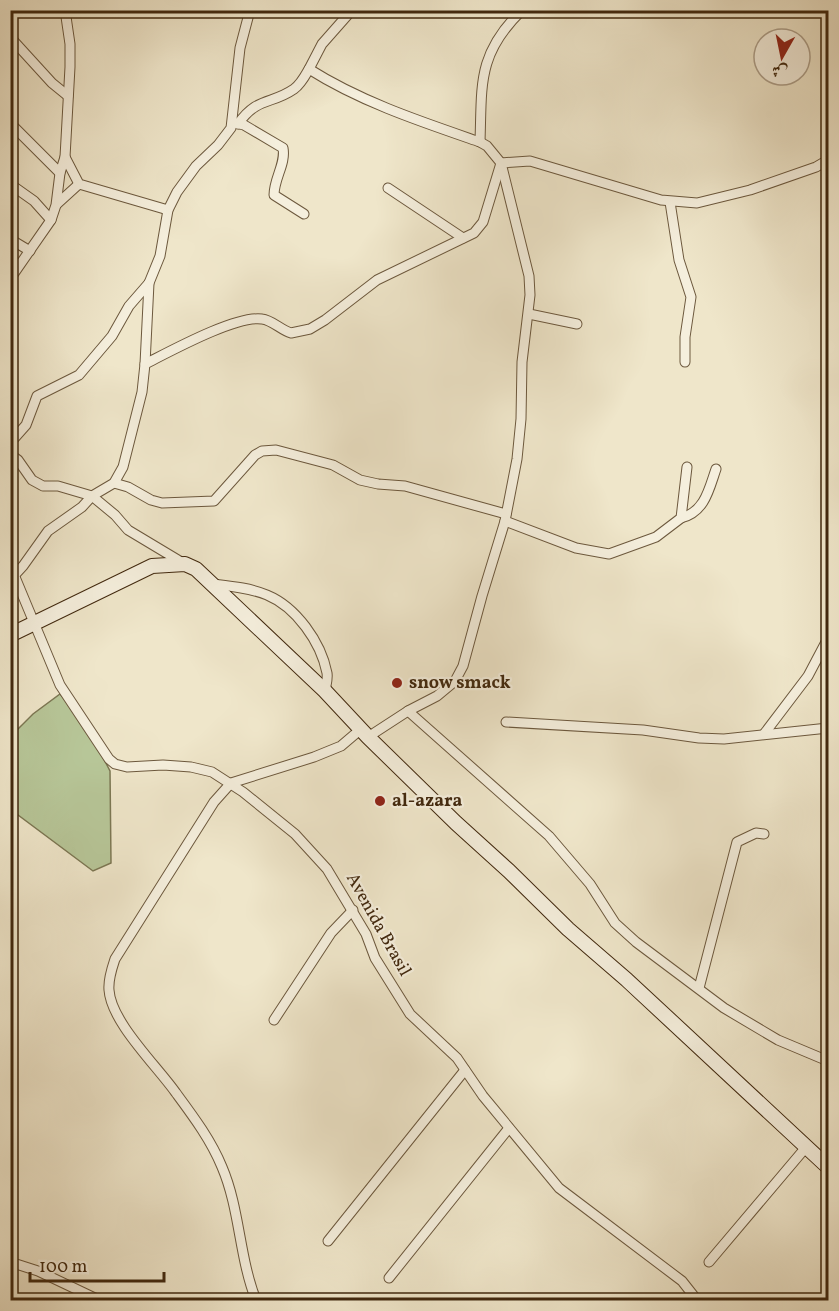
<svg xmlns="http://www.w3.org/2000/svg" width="839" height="1311" font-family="Vollkorn,Amiri,serif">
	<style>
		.green { fill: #b7c698; stroke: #7c7753; stroke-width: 1.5 }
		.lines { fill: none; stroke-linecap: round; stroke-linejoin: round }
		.minor-casing { stroke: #6c583d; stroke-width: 11 }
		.secondary-casing { stroke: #41280e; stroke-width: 16 }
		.minor { stroke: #f5efdd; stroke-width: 9 }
		.secondary { stroke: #f5efdd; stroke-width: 14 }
		.poi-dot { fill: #8f2418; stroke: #f5efdd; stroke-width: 2 }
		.labels { text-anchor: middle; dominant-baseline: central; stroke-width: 4.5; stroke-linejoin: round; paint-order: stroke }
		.poi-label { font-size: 18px; font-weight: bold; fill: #41280e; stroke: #f5efdd; text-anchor: start }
		.street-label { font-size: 18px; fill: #41280e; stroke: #f5efdd }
	</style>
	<rect width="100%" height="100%" fill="#efe6ca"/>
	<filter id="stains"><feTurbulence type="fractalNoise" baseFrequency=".00333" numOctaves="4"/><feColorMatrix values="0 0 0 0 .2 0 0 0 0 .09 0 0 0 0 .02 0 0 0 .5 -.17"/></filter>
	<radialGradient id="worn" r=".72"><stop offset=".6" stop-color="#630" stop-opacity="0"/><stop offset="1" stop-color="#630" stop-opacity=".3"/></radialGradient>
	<!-- green -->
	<path class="green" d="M 60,694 L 84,720 L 110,771 L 111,863 L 93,871 L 18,815 L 11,824 L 11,736 L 33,714 Z"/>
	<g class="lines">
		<defs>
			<g id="minor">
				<path d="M 10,37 L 52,83 L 68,96"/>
				<path d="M 309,69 L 322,44 L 352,10"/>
				<path d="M 10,123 L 60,173"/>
				<path d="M 235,123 L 244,125 L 283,148 C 286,164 274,178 274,195 L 304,214"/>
				<path d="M 238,124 C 258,96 271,105 294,89 C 301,84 305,76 309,69 C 361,102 422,122 480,142 L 487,146 L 501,163 L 529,276 L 530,295 L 522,362 L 521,419 L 517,459 L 505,521 L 482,596 L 463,666 L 455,681 L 437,696 L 408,711 L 368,737"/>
				<path d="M 480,142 C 482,84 477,54 522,10"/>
				<path d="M 65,157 L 79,184 L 168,210"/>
				<path d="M 501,163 L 530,161 L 661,200 L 697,203 L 750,190 L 816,167 L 828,160"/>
				<path d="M 10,184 L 34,201 L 51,220"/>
				<path d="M 388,188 L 463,238"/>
				<path d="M 670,202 L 679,260 L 691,297 L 685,337 L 685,362"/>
				<path d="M 57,204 L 79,184"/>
				<path d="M 10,239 L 30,251"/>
				<path d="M 10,279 L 51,220 L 56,205 L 60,173 L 65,157 L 70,67 L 70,44 L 65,10"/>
				<path d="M 529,314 L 577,324"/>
				<path d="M 145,364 C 169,352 236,315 262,319 C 272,320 281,330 291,333 L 310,329 L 325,320 L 377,280 L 474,233 L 483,222 L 501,163"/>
				<path d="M 10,443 L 26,425 L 37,396 L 79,375 L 112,336 L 129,306 L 149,283"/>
				<path d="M 10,454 L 18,460 L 32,480 L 43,486 L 58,486 L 92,496 L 115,515 L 128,530 L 183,563"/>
				<path d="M 114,483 L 128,487 L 151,500 L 162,503 L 214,501 L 255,455 L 262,451 L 276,450 L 333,465 L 360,480 L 378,484 L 405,486 L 506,514"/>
				<path d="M 681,518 C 705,512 709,489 716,469"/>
				<path d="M 505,521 L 576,548 L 609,554 L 656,537 L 681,518 L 687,467"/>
				<path d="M 15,577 L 60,685 L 109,759 L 115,764 L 127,767 L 163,765 L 191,767 L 212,772 L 243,792 L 295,834 L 327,869 L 366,934 L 375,958 L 410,1014 L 457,1058 L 483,1096 L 559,1188 L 682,1281 L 697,1300"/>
				<path d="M 11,579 L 23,566 L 48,531 L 82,507 L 92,496 L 114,483 L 123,467 L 142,392 L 145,364 L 149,283 L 160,256 L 168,210 L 177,192 L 196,166 L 218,145 L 231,128 L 240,48 L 250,10"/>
				<path d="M 213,584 C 230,586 251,588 267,595 C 296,607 321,642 327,673 C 328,679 326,685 325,691"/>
				<path d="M 408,711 L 549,836 L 590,884 L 615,923 L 636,942 L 724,1008 L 778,1040 L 828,1061"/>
				<path d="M 506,722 L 643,730 L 699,738 L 724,739 L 828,728"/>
				<path d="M 764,734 L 808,676 L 827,640"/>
				<path d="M 699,988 L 737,842 L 756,833 L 764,834"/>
				<path d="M 274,1020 L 331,933 L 353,910"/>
				<path d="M 328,1241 L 465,1070"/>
				<path d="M 10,1262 L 38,1271 L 99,1300"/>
				<path d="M 709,1262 L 807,1146"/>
				<path d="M 389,1278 L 509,1128"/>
				<path d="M 256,1300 C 239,1257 240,1209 222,1167 C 211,1140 193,1116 176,1093 C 157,1066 111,1022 109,990 C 108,979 112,968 115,959 L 214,802 L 231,783 L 314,757 L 341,746 L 361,729"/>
			</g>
			<path id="secondary" d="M 10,635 L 152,566 L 185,564 L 196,569 L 325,691 L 368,737 L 456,823 L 509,871 L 568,929 L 627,980 L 828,1167"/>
		</defs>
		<!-- minor casing -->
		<use href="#minor" class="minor-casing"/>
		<!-- secondary casing -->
		<use href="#secondary" class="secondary-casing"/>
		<!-- minor -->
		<use href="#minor" class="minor"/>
		<!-- secondary -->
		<use href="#secondary" class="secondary"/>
	</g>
	<!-- markers -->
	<g class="poi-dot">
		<circle cx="397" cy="683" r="6"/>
		<circle cx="380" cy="801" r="6"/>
	</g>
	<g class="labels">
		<!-- poi labels -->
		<g class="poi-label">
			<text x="409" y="683">snow smack</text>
			<text x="392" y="801">al-azara</text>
		</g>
		<!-- street labels -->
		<g class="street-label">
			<text transform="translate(378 925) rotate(61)">Avenida Brasil</text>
		</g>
	</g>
	<!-- margin -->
	<rect width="839" height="1311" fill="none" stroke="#efe6ca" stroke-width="36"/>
	<rect x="12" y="12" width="815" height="1287" fill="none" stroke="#41280e" stroke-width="3"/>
	<rect x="18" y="18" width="803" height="1275" fill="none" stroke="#41280e" stroke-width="1.5"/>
	<!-- north arrow -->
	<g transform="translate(782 57) rotate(189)"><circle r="28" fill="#f5efdd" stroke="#ad9f8a" stroke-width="1.5"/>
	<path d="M0-4.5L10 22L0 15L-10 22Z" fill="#8f2418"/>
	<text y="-9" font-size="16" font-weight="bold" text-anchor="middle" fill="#41280e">ش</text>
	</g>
	<!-- scale -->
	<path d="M30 1272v9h134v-9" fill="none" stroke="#41280e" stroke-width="3"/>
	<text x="39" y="1272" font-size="18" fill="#41280e" stroke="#f5efdd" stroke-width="4.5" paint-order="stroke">100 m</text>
	<rect width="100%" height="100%" filter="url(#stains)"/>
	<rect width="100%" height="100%" fill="url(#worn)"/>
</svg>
